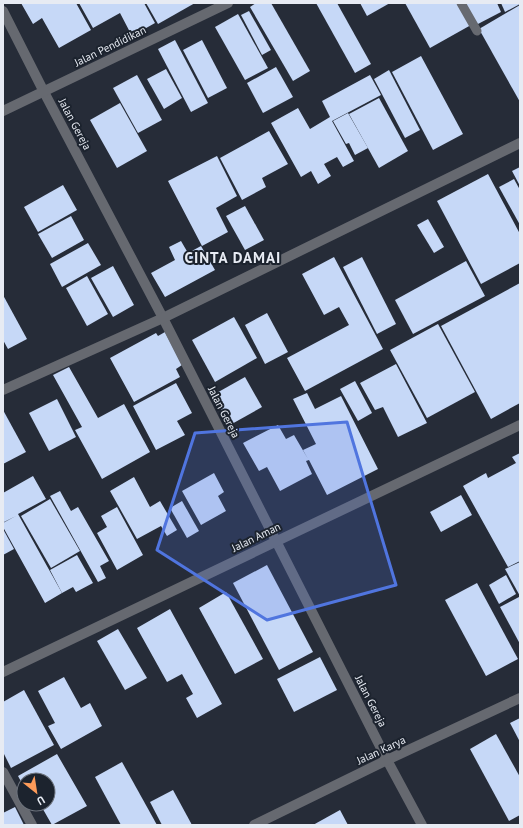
<svg xmlns="http://www.w3.org/2000/svg" width="523" height="828" font-family="'PT Sans',sans-serif">
	<style>
		.building { fill: #c6d8f7 }
		.lines { fill: none; stroke-linecap: round; stroke-linejoin: round }
		.service { stroke: #666970; stroke-width: 9 }
		.minor { stroke: #666970; stroke-width: 10 }
		.marked { fill: #5075df; fill-opacity: 0.2; stroke: #5075df; stroke-width: 3; stroke-linejoin: round }
		.labels { text-anchor: middle; dominant-baseline: central; stroke-width: 4; stroke-linejoin: round; paint-order: stroke }
		.street-label { font-size: 11px; fill: #e7ebf3; stroke: #1c232e }
		.district-label { font-size: 15px; font-weight: bold; letter-spacing: 1px; fill: #e7ebf3; stroke: #1c232e }
	</style>
	<rect width="100%" height="100%" fill="#262c38"/>
	<!-- building -->
	<g class="building">
		<path d="M 21,3 L 76,3 L 91,30 L 59,48 L 42,18 L 33,24 Z"/>
		<path d="M 79,3 L 144,3 L 155,23 L 132,36 L 120,13 L 93,28 Z"/>
		<path d="M 146,3 L 195,3 L 158,24 Z"/>
		<path d="M 256,3 L 271,3 L 310,71 L 293,81 L 250,7 Z"/>
		<path d="M 316,3 L 337,3 L 371,64 L 355,73 Z"/>
		<path d="M 360,3 L 390,3 L 367,16 Z"/>
		<path d="M 405,3 L 458,3 L 471,25 L 430,48 Z"/>
		<path d="M 464,3 L 497,3 L 501,12 L 476,25 Z"/>
		<path d="M 501,3 L 520,3 L 520,4 L 505,12 Z"/>
		<path d="M 520,5 L 520,102 L 479,29 Z"/>
		<path d="M 249,11 L 271,50 L 262,55 L 241,15 Z"/>
		<path d="M 238,14 L 268,68 L 245,80 L 215,27 Z"/>
		<path d="M 175,40 L 208,103 L 191,112 L 158,49 Z"/>
		<path d="M 202,40 L 227,88 L 208,98 L 183,50 Z"/>
		<path d="M 421,56 L 463,134 L 433,150 L 392,72 Z"/>
		<path d="M 276,67 L 293,97 L 263,113 L 247,83 Z"/>
		<path d="M 166,69 L 182,98 L 164,109 L 147,79 Z"/>
		<path d="M 389,70 L 420,130 L 405,138 L 374,79 Z"/>
		<path d="M 137,75 L 162,120 L 138,133 L 113,88 Z"/>
		<path d="M 370,75 L 381,95 L 332,121 L 354,161 L 343,167 L 337,157 L 324,164 L 331,176 L 318,184 L 311,171 L 301,177 L 271,123 L 298,108 L 310,129 L 330,117 L 322,101 Z"/>
		<path d="M 379,98 L 408,151 L 379,168 L 349,114 Z"/>
		<path d="M 120,103 L 147,151 L 117,168 L 90,120 Z"/>
		<path d="M 348,113 L 368,148 L 355,155 L 349,143 L 346,144 L 333,121 Z"/>
		<path d="M 269,131 L 288,164 L 262,178 L 266,187 L 242,200 L 220,158 Z"/>
		<path d="M 217,156 L 237,196 L 216,208 L 228,232 L 202,246 L 168,181 Z"/>
		<path d="M 520,167 L 520,186 L 512,171 Z"/>
		<path d="M 488,174 L 520,234 L 520,263 L 481,284 L 437,201 Z"/>
		<path d="M 514,179 L 520,190 L 520,225 L 499,187 Z"/>
		<path d="M 63,185 L 77,210 L 38,232 L 24,207 Z"/>
		<path d="M 245,206 L 264,240 L 245,250 L 226,216 Z"/>
		<path d="M 71,216 L 84,240 L 52,258 L 38,234 Z"/>
		<path d="M 428,219 L 444,247 L 434,253 L 417,225 Z"/>
		<path d="M 181,241 L 188,253 L 201,246 L 215,270 L 165,297 L 151,273 L 175,260 L 169,247 Z"/>
		<path d="M 88,243 L 101,265 L 62,287 L 50,264 Z"/>
		<path d="M 334,257 L 383,349 L 305,391 L 287,358 L 349,325 L 339,307 L 324,315 L 302,274 Z"/>
		<path d="M 362,257 L 396,324 L 377,334 L 343,267 Z"/>
		<path d="M 466,261 L 485,296 L 413,334 L 395,300 Z"/>
		<path d="M 113,266 L 134,305 L 113,317 L 91,278 Z"/>
		<path d="M 87,276 L 108,314 L 87,326 L 66,288 Z"/>
		<path d="M 520,283 L 520,403 L 491,419 L 441,326 Z"/>
		<path d="M 3,295 L 27,339 L 8,349 L 3,340 Z"/>
		<path d="M 267,313 L 288,352 L 265,364 L 245,325 Z"/>
		<path d="M 234,317 L 257,358 L 215,382 L 192,340 Z"/>
		<path d="M 438,324 L 475,392 L 427,418 L 390,350 Z"/>
		<path d="M 165,332 L 182,365 L 176,369 L 180,377 L 134,402 L 110,358 L 156,333 L 158,336 Z"/>
		<path d="M 396,364 L 427,423 L 398,437 L 383,407 L 375,410 L 360,383 Z"/>
		<path d="M 69,367 L 98,418 L 124,404 L 150,452 L 102,479 L 75,430 L 82,427 L 53,375 Z"/>
		<path d="M 245,377 L 262,407 L 230,425 L 213,395 Z"/>
		<path d="M 355,381 L 372,413 L 358,421 L 340,389 Z"/>
		<path d="M 176,383 L 192,413 L 177,421 L 185,435 L 156,450 L 133,406 Z"/>
		<path d="M 307,393 L 315,409 L 341,396 L 378,469 L 327,495 L 309,460 L 306,461 L 312,474 L 280,491 L 267,467 L 259,471 L 243,443 L 278,425 L 286,439 L 294,435 L 308,459 L 303,450 L 316,444 L 293,399 Z"/>
		<path d="M 57,399 L 76,437 L 49,451 L 29,413 Z"/>
		<path d="M 3,410 L 26,452 L 3,464 Z"/>
		<path d="M 520,453 L 520,561 L 508,567 L 463,486 L 486,473 L 488,478 L 516,463 L 512,457 Z"/>
		<path d="M 214,473 L 224,492 L 218,496 L 226,511 L 201,525 L 182,491 Z"/>
		<path d="M 33,476 L 46,499 L 18,514 L 62,593 L 45,603 L 3,527 L 3,523 L 16,516 L 4,522 L 3,519 L 3,493 Z"/>
		<path d="M 134,477 L 150,507 L 160,501 L 177,530 L 167,536 L 161,526 L 137,539 L 110,491 Z"/>
		<path d="M 60,491 L 71,511 L 78,507 L 109,561 L 100,566 L 106,578 L 98,582 L 50,496 Z"/>
		<path d="M 461,495 L 472,515 L 441,532 L 430,512 Z"/>
		<path d="M 50,499 L 80,551 L 51,568 L 21,516 Z"/>
		<path d="M 182,501 L 199,531 L 187,538 L 170,508 Z"/>
		<path d="M 117,507 L 143,555 L 117,570 L 97,533 L 107,527 L 101,516 Z"/>
		<path d="M 3,529 L 14,549 L 3,555 Z"/>
		<path d="M 77,555 L 93,583 L 76,592 L 73,587 L 62,593 L 50,570 Z"/>
		<path d="M 520,562 L 520,596 L 505,569 Z"/>
		<path d="M 267,565 L 313,652 L 279,670 L 233,583 Z"/>
		<path d="M 506,575 L 516,594 L 499,604 L 489,585 Z"/>
		<path d="M 477,583 L 518,659 L 486,676 L 445,600 Z"/>
		<path d="M 226,592 L 263,659 L 235,674 L 199,608 Z"/>
		<path d="M 519,597 L 520,598 L 520,644 L 500,607 Z"/>
		<path d="M 170,609 L 222,704 L 197,718 L 186,698 L 193,694 L 182,674 L 167,682 L 137,628 Z"/>
		<path d="M 118,629 L 147,678 L 125,690 L 97,641 Z"/>
		<path d="M 320,657 L 337,690 L 294,712 L 277,679 Z"/>
		<path d="M 64,677 L 81,708 L 90,703 L 102,726 L 61,749 L 48,726 L 55,723 L 38,691 Z"/>
		<path d="M 24,690 L 54,745 L 11,768 L 3,752 L 3,702 Z"/>
		<path d="M 520,718 L 520,742 L 510,723 Z"/>
		<path d="M 496,734 L 520,777 L 520,815 L 509,821 L 470,749 Z"/>
		<path d="M 57,754 L 87,806 L 52,825 L 40,804 L 48,804 L 48,780 L 24,780 L 24,787 L 18,776 Z"/>
		<path d="M 122,762 L 157,825 L 121,825 L 95,777 Z"/>
		<path d="M 173,790 L 192,825 L 162,825 L 150,802 Z"/>
		<path d="M 15,807 L 24,825 L 3,825 L 3,813 Z"/>
		<path d="M 340,810 L 348,825 L 313,825 Z"/>
	</g>
	<g class="lines">
		<!-- service -->
		<path class="service" d="M 461,3 L 477,31"/>
		<!-- minor -->
		<g class="minor">
			<path d="M 3,11 L 44,92 L 163,318 L 387,760 L 422,825"/>
			<path d="M 3,111 L 228,3"/>
			<path d="M 3,390 L 163,318 L 520,143"/>
			<path d="M 3,672 L 520,425"/>
			<path d="M 3,772 L 32,825"/>
			<path d="M 254,825 L 387,760 L 520,698"/>
		</g>
	</g>
	<!-- marked area -->
	<path class="marked" d="M 347,422 L 396,585 L 267,620 L 157,550 L 195,433 Z"/>
	<g class="labels">
		<!-- street labels -->
		<g class="street-label">
			<text transform="translate(110 46) rotate(-26)">Jalan Pendidikan</text>
			<text transform="translate(75 124) rotate(62)">Jalan Gereja</text>
			<text transform="translate(224 412) rotate(63)">Jalan Gereja</text>
			<text transform="translate(256 537) rotate(-26)">Jalan Aman</text>
			<text transform="translate(371 701) rotate(63)">Jalan Gereja</text>
			<text transform="translate(381 750) rotate(-25)">Jalan Karya</text>
		</g>
		<!-- district labels -->
		<g class="district-label">
			<text x="233" y="257">CINTA DAMAI</text>
		</g>
	</g>
	<!-- border -->
	<rect width="523" height="828" fill="none" stroke="#e7ebf3" stroke-width="8"/>
	<!-- north arrow -->
	<g transform="translate(36 792) rotate(150)"><circle r="19" fill="#1c232e" stroke="#6d737d"/>
	<path d="M0-3L7 15L0 10L-7 15Z" fill="#fe9b59"/>
	<text y="-6" font-size="11" font-weight="bold" text-anchor="middle" fill="#e7ebf3">U</text>
	</g>
</svg>
